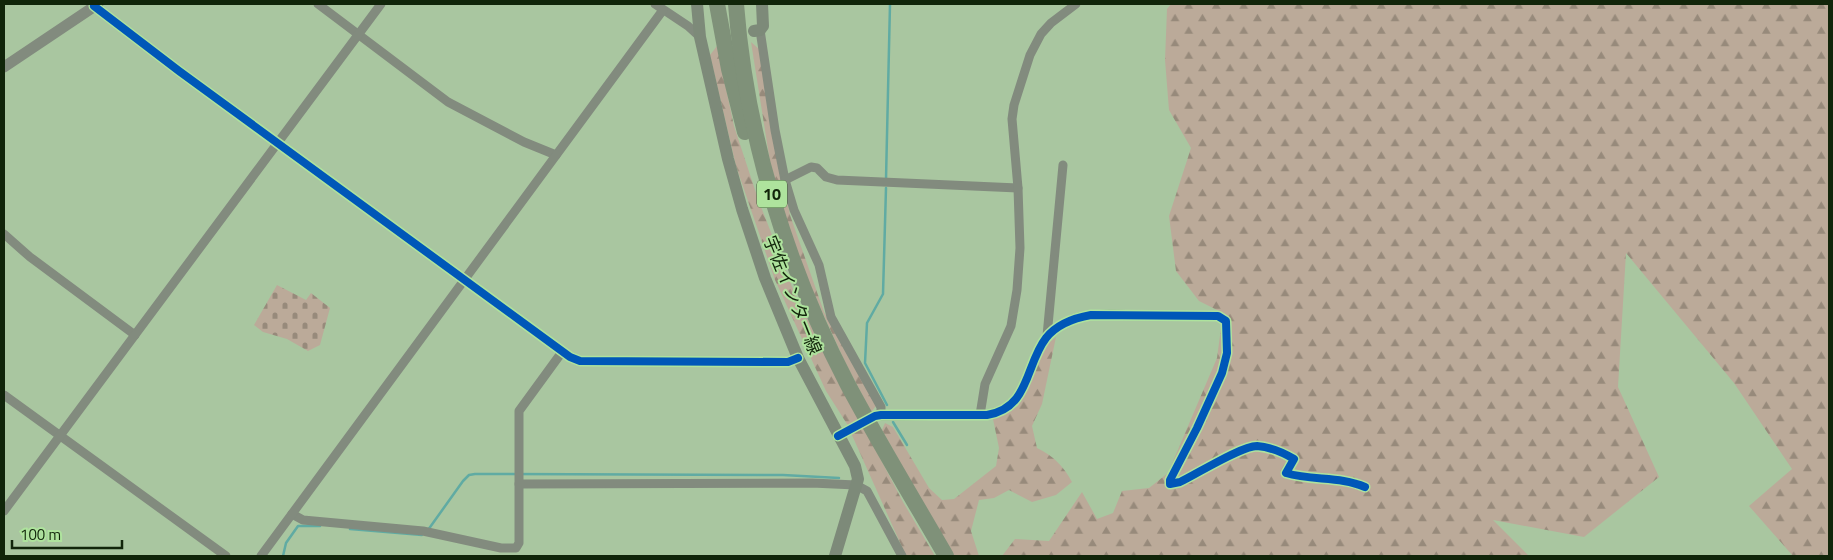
<svg xmlns="http://www.w3.org/2000/svg" width="1833" height="560" font-family="'Titillium Web','Noto Sans JP',sans-serif">
	<style>
		.forest { fill: url(#forest-firs) }
		.cemetery { fill: url(#cemetery-stones) }
		.lines { fill: none; stroke-linecap: round; stroke-linejoin: round }
		.stream { stroke: #60aba3; stroke-width: 2.5 }
		.minor-tunnel { stroke: #8ba682; stroke-width: 9; stroke-dasharray: 9 4.5; stroke-linecap: butt }
		.minor { stroke: #828b7e; stroke-width: 9 }
		.tertiary { stroke: #828b7e; stroke-width: 11 }
		.secondary { stroke: #7d8a79; stroke-width: 12 }
		.motorway { stroke: #7f9179; stroke-width: 16 }
		.cycleway-casing { stroke: #aee39d; stroke-width: 11 }
		.cycleway { stroke: #0057b8; stroke-width: 8 }
		.labels { text-anchor: middle; dominant-baseline: central; stroke-width: 4; stroke-linejoin: round; paint-order: stroke }
		.shield { fill: #aee39d; stroke: #405e36; stroke-width: 1 }
		.shield-label { font-size: 16px; font-weight: bold; fill: #11250a }
		.street-label { font-size: 18px; fill: #11250a; stroke: #aee39d }
	</style>
	<defs>
		<pattern id="forest-firs" width="22" height="20" patternUnits="userSpaceOnUse" patternTransform="scale(1.25)"><rect width="22" height="20" fill="#ba9"/><path d="M5 1l3.5 6h-7zM16 11l3.5 6h-7z" fill="#978a7b"/></pattern>
		<pattern id="cemetery-stones" width="16" height="16" patternUnits="userSpaceOnUse" patternTransform="scale(1.25)"><rect width="16" height="16" fill="#ba9"/><path d="M2 7V4a2 2 0 0 1 4 0v3zM10 15v-3a2 2 0 0 1 4 0v3z" fill="#978a7b"/></pattern>
	</defs>
	<rect width="100%" height="100%" fill="#a9c6a0"/>
	<!-- forest -->
	<g class="forest">
		<path d="M 1171,4 L 1829,4 L 1829,556 L 1793,556 L 1749,506 L 1792,469 L 1734,383 L 1626,253 L 1618,387 L 1659,477 L 1584,537 L 1493,520 L 1529,556 L 1002,556 L 1015,539 L 1049,541 L 1082,492 L 1097,519 L 1113,513 L 1122,491 L 1149,488 L 1168,473 L 1217,358 L 1223,313 L 1199,301 L 1176,271 L 1169,216 L 1191,148 L 1169,110 L 1165,60 L 1167,9 Z"/>
		<path d="M 751,42 L 759,49 L 771,128 L 790,215 L 824,312 L 865,383 L 876,406 L 871,412 L 845,362 L 795,252 L 770,162 Z"/>
		<path d="M 717,46 L 734,126 L 758,199 L 796,297 L 903,502 L 935,556 L 906,556 L 847,424 L 826,391 L 775,280 L 736,166 L 710,55 Z"/>
		<path d="M 1056,337 L 1042,404 L 1032,426 L 1037,448 C 1053,456 1063,465 1072,482 L 1056,495 L 1032,502 L 1009,490 L 994,498 L 979,500 L 971,531 L 979,556 L 952,556 L 882,430 L 885,423 L 893,427 L 929,488 L 942,500 L 954,499 L 996,466 L 999,448 L 993,419 L 1018,406 L 1046,345 Z"/>
	</g>
	<!-- cemetery -->
	<path class="cemetery" d="M 277,285 L 306,300 L 311,293 L 330,308 L 320,345 L 308,351 L 287,339 L 263,332 L 254,325 Z"/>
	<g class="lines">
		<!-- stream -->
		<g class="stream">
			<path d="M 886,179 L 890,4"/>
			<path d="M 886,188 L 883,294 L 867,323 L 865,363 L 887,405"/>
			<path d="M 893,422 L 907,445"/>
			<path d="M 350,529 L 422,535"/>
			<path d="M 428,530 L 463,481 L 469,475 L 475,474 L 783,475 L 839,478"/>
			<path d="M 283,556 L 286,543 L 298,526 L 320,526"/>
		</g>
		<!-- minor-tunnel -->
		<path class="minor-tunnel" d="M 848,430 L 870,418"/>
		<!-- minor -->
		<g class="minor">
			<path d="M 318,4 L 448,102 L 524,142 L 556,155"/>
			<path d="M 655,4 L 688,26 L 700,37"/>
			<path d="M 94,6 L 179,71 L 570,357 L 580,361 L 788,362 L 798,358"/>
			<path d="M 760,30 L 775,130 L 785,180 L 794,210 L 819,265 L 831,317 L 881,407 L 881,415"/>
			<path d="M 785,180 L 811,167 L 817,168 L 826,177 L 837,180 L 1018,188"/>
			<path d="M 4,234 L 30,257 L 135,335"/>
			<path d="M 1047,336 L 1063,165"/>
			<path d="M 4,395 L 226,556"/>
			<path d="M 980,415 L 985,384 L 1011,326 L 1017,290 L 1020,248 L 1018,188 L 1012,119 L 1014,105 L 1030,55 L 1041,34 L 1051,23 L 1076,4"/>
			<path d="M 875,416 L 987,415 C 1035,408 1024,352 1055,329 C 1065,321 1079,316 1091,315 C 1109,313 1127,315 1145,315 C 1169,316 1194,315 1218,316 L 1226,321 L 1227,353 L 1222,373 L 1197,428 L 1170,480 L 1170,484 L 1180,482 C 1197,474 1241,446 1257,446 C 1269,447 1284,453 1294,459 L 1286,473 C 1312,481 1340,476 1365,487"/>
			<path d="M 519,484 L 812,483 L 856,485 L 867,491 L 902,556"/>
			<path d="M 4,511 L 381,4"/>
			<path d="M 292,514 L 303,520 L 423,531 L 501,548 L 516,548 L 519,543 L 519,411 L 562,352"/>
			<path d="M 261,556 L 663,10"/>
		</g>
		<!-- tertiary -->
		<path class="tertiary" d="M 4,67 L 98,4"/>
		<!-- secondary -->
		<g class="secondary">
			<path d="M 697,4 L 700,37 L 728,159 L 742,209 L 765,278 L 798,358 L 855,466 L 858,479 L 835,556"/>
			<path d="M 754,31 L 760,30 L 763,26 L 762,4"/>
		</g>
		<!-- motorway -->
		<g class="motorway">
			<path d="M 717,4 L 729,69 L 745,132"/>
			<path d="M 736,4 C 746,136 787,268 848,385 C 879,443 913,499 946,556"/>
		</g>
		<defs>
			<g id="cycleway">
				<path d="M 94,6 L 179,71 L 570,357 L 580,361 L 788,362 L 798,358"/>
				<path d="M 838,436 L 875,416 L 881,415 L 987,415 C 1030,408 1025,365 1046,338 C 1057,324 1074,318 1091,315 L 1218,316 L 1226,321 L 1227,353 L 1222,373 L 1197,428 L 1170,480 L 1170,484 L 1180,482 C 1197,474 1241,446 1257,446 C 1269,447 1284,453 1294,459 L 1286,473 C 1312,481 1340,476 1365,487"/>
			</g>
		</defs>
		<!-- cycleway casing -->
		<use href="#cycleway" class="cycleway-casing"/>
		<!-- cycleway -->
		<use href="#cycleway" class="cycleway"/>
	</g>
	<g class="labels">
		<!-- shield labels -->
		<rect class="shield" x="757" y="180.5" width="30" height="27" rx="4"/>
		<g class="shield-label">
			<text x="772" y="194">10</text>
		</g>
		<!-- street labels -->
		<g class="street-label">
			<text transform="translate(793 295) rotate(68)">宇佐インター線</text>
		</g>
	</g>
	<!-- border -->
	<rect width="1833" height="560" fill="none" stroke="#11250a" stroke-width="10"/>
	<!-- scale -->
	<path d="M12 540v8h110v-8" fill="none" stroke="#11250a" stroke-width="2.5"/>
	<text x="20" y="540" font-size="15" fill="#11250a" stroke="#aee39d" stroke-width="4" paint-order="stroke">100 m</text>
</svg>
